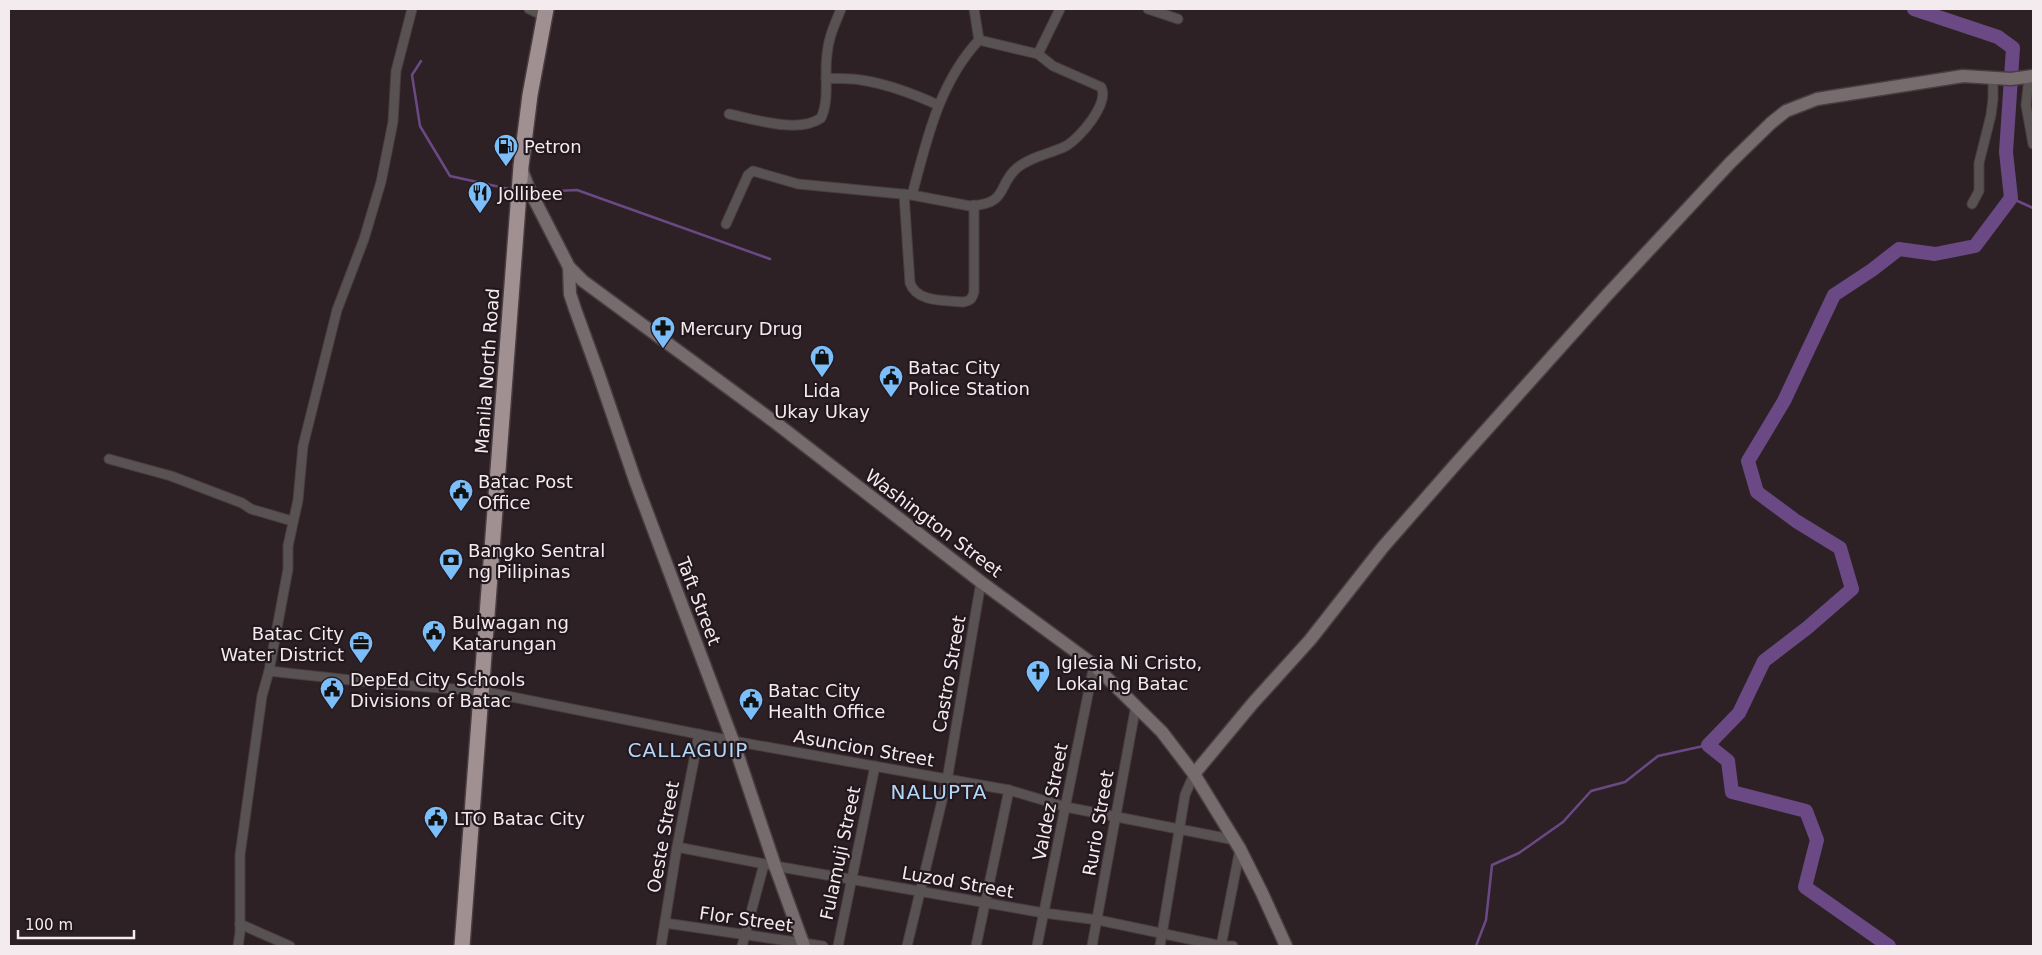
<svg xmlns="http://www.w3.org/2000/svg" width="2042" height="955" font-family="'DejaVu Sans',sans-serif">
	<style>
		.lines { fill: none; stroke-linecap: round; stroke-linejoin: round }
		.stream { stroke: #6a4984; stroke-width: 2.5 }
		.river { stroke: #6a4984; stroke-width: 14 }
		.street-casing { stroke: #493d42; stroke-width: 11 }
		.secondary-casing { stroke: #493d42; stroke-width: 15 }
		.highway-casing { stroke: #493d42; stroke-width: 18 }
		.street { stroke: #595253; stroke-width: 9 }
		.secondary { stroke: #776c6d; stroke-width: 12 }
		.highway { stroke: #a19092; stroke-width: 15 }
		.labels { text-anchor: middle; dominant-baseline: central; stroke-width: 4.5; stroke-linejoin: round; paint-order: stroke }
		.poi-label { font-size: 18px; fill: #f3ebee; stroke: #23181d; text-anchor: start }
		.street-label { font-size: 18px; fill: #f3ebee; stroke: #23181d }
		.quarter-label { font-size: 20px; letter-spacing: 1px; fill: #b3d7f9; stroke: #23181d }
	</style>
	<rect width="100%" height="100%" fill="#2d2126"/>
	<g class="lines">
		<!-- stream -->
		<g class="stream">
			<path d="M 421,61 L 412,75 L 420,126 L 450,176 L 509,189"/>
			<path d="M 536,192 L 577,190 L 770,259"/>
			<path d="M 2011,198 L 2033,208"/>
			<path d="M 1476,946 L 1486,920 L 1492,865 L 1519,853 L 1563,822 L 1591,791 L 1625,782 L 1658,756 L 1708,745"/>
		</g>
		<!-- river -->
		<path class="river" d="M 1889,946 L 1805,887 L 1817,840 L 1806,811 L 1732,792 L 1728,761 L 1708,745 L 1739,713 L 1764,661 L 1807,628 L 1852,589 L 1840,548 L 1796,521 L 1757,492 L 1748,461 L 1784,401 L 1834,295 L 1872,270 L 1899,249 L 1935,254 L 1975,246 L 2011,198 L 2006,152 L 2013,48 L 1998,37 L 1914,9"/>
		<defs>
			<g id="street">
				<path d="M 529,9 L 544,16"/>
				<path d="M 1148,9 L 1178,19"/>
				<path d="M 1038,54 L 1060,9"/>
				<path d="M 2029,77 L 2026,105 L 2033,144"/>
				<path d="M 826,78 C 837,79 849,78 861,80 C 887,84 914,94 938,105"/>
				<path d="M 729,114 C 754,119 798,134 821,118 C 830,99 824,75 827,55 C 828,38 835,24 841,9"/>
				<path d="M 904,194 L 910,283 C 917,303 946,300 963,302 C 970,301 972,299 974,292 L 974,205"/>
				<path d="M 912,195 C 927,139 939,83 979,40"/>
				<path d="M 1972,204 L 1979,191 L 1979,163 L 1991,115 L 1993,99 L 1993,77"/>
				<path d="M 726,224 L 748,175 L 753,171 L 798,184 L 912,195 L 970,206 C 1009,204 997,185 1017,168 C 1032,156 1050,154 1066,146 C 1080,138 1110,103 1101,87 L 1053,66 L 1038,54 L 979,40 L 974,9"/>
				<path d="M 109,459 L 171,476 L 242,503 L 251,509 L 292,521"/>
				<path d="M 269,671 L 288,569 L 288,546 L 298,500 L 303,446 L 337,310 L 364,239 L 381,182 L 393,122 L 396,71 L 412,9"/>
				<path d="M 677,847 L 775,866 L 1044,913 L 1098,920 L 1222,946 L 1233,946"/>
				<path d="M 665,923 L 823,946"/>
				<path d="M 240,924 L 290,946"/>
				<path d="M 238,946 L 240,933 L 240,855 L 262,696 L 269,671 L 387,684 L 482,691 L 733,741 L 1009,790 L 1066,807 L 1235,840"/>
				<path d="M 661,946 L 677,847 L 699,734"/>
				<path d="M 742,946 L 764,864"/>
				<path d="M 838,946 L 875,766"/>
				<path d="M 907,946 L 947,780 L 981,582"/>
				<path d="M 976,946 L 1009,790"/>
				<path d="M 1037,946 L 1094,665"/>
				<path d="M 1092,946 L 1136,705"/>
				<path d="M 1160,946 L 1185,795 L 1194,774"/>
				<path d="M 1221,946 L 1240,849"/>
			</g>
			<g id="secondary">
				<path d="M 522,171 L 529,189 L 569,267 L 583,281 L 776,423 L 981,582 L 1094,665 L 1162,732 L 1194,774 L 1240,849 L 1262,893 L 1286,946"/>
				<path d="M 569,267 L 570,294 L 575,309 L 599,375 L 636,483 L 733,741 L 775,866 L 804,946"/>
				<path d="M 1194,774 L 1253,703 L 1310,640 L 1383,547 L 1454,466 L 1608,294 L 1730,163 L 1771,123 L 1786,111 L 1817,99 L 1963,76 L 2011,79 L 2033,76"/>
			</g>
			<path id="highway" d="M 462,946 L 521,166 L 530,95 L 546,9"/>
		</defs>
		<!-- street casing -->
		<use href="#street" class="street-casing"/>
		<!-- secondary casing -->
		<use href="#secondary" class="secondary-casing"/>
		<!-- highway casing -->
		<use href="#highway" class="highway-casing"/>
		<!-- street -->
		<use href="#street" class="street"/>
		<!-- secondary -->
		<use href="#secondary" class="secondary"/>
		<!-- highway -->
		<use href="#highway" class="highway"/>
	</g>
	<!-- icons -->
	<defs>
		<symbol id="fuel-pin" viewBox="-11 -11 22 30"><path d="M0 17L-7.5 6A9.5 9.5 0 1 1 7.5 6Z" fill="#7cbef9" stroke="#23181d"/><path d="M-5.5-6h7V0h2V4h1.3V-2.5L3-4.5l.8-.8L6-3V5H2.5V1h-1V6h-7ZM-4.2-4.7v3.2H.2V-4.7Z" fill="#111"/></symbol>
		<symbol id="restaurant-pin" viewBox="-11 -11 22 30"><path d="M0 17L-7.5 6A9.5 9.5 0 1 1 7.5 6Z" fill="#7cbef9" stroke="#23181d"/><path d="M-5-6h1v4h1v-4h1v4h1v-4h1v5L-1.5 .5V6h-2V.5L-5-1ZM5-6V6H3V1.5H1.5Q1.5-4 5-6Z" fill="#111"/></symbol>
		<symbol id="pharmacy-pin" viewBox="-11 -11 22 30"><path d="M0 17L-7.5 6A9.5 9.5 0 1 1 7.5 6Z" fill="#7cbef9" stroke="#23181d"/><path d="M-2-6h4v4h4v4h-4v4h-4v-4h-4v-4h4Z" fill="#111"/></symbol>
		<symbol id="shop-pin" viewBox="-11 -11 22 30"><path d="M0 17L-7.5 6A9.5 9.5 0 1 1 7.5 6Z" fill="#7cbef9" stroke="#23181d"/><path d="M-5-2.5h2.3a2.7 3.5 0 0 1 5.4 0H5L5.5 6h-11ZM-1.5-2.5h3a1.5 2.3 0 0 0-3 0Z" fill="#111"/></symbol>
		<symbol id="civic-pin" viewBox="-11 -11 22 30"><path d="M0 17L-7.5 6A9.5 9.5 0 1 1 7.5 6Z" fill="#7cbef9" stroke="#23181d"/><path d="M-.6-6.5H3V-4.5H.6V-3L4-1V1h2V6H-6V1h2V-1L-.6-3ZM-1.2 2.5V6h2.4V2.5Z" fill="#111"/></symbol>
		<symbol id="bank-pin" viewBox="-11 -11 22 30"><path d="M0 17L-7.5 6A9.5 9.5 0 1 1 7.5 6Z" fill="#7cbef9" stroke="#23181d"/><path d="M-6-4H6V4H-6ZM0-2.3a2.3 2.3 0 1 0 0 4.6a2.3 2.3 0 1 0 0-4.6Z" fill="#111"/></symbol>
		<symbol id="office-pin" viewBox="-11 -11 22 30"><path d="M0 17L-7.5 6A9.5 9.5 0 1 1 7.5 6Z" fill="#7cbef9" stroke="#23181d"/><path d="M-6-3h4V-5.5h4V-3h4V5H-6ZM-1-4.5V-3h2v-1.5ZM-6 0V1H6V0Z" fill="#111"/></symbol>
		<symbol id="church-pin" viewBox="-11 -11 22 30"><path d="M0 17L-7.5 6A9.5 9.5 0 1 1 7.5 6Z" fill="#7cbef9" stroke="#23181d"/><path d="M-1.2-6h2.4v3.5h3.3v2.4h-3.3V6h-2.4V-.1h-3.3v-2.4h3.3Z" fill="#111"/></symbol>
	</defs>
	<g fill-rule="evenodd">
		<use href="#fuel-pin" x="492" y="132" width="28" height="38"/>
		<use href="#restaurant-pin" x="466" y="179" width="28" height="38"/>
		<use href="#pharmacy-pin" x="649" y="314" width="28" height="38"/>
		<use href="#shop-pin" x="808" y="343" width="28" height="38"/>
		<use href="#civic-pin" x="877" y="363" width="28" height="38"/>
		<use href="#civic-pin" x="447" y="477" width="28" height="38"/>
		<use href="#bank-pin" x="437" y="546" width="28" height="38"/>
		<use href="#civic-pin" x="420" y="618" width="28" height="38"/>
		<use href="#office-pin" x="347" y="629" width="28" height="38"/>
		<use href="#church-pin" x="1024" y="658" width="28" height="38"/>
		<use href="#civic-pin" x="318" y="675" width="28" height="38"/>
		<use href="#civic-pin" x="737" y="686" width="28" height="38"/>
		<use href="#civic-pin" x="422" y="804" width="28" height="38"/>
	</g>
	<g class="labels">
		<!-- poi labels -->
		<g class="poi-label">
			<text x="524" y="146">Petron</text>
			<text x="498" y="193">Jollibee</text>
			<text x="680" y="328">Mercury Drug</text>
			<text x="908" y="367">Batac City<tspan x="908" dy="21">Police Station</tspan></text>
			<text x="822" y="390" text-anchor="middle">Lida<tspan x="822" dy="21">Ukay Ukay</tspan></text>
			<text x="478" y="481">Batac Post<tspan x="478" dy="21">Office</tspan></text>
			<text x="468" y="550">Bangko Sentral<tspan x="468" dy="21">ng Pilipinas</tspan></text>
			<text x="452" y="622">Bulwagan ng<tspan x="452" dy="21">Katarungan</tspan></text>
			<text x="344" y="633" text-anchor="end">Batac City<tspan x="344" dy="21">Water District</tspan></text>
			<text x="1056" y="662">Iglesia Ni Cristo,<tspan x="1056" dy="21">Lokal ng Batac</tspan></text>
			<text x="350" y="679">DepEd City Schools<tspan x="350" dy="21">Divisions of Batac</tspan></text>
			<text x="768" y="690">Batac City<tspan x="768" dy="21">Health Office</tspan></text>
			<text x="454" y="818">LTO Batac City</text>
		</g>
		<!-- street labels -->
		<g class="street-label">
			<text transform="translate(487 371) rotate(-86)">Manila North Road</text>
			<text transform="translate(934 523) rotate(37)">Washington Street</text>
			<text transform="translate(699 601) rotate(69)">Taft Street</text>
			<text transform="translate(949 674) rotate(-80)">Castro Street</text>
			<text transform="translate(864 748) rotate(10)">Asuncion Street</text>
			<text transform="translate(1050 802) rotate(-79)">Valdez Street</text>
			<text transform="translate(1098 823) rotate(-80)">Rurio Street</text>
			<text transform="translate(663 837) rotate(-80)">Oeste Street</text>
			<text transform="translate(840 853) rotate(-78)">Fulamuji Street</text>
			<text transform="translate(958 882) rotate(10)">Luzod Street</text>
			<text transform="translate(746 919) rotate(8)">Flor Street</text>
		</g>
		<!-- quarter labels -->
		<g class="quarter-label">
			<text x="688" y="750">CALLAGUIP</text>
			<text x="939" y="792">NALUPTA</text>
		</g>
	</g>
	<!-- border -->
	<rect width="2042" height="955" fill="none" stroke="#f3ebee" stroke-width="20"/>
	<!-- scale -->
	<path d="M18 930v8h116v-8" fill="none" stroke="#f3ebee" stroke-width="2.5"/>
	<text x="25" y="930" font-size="15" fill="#f3ebee" stroke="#23181d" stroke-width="4" paint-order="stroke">100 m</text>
</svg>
